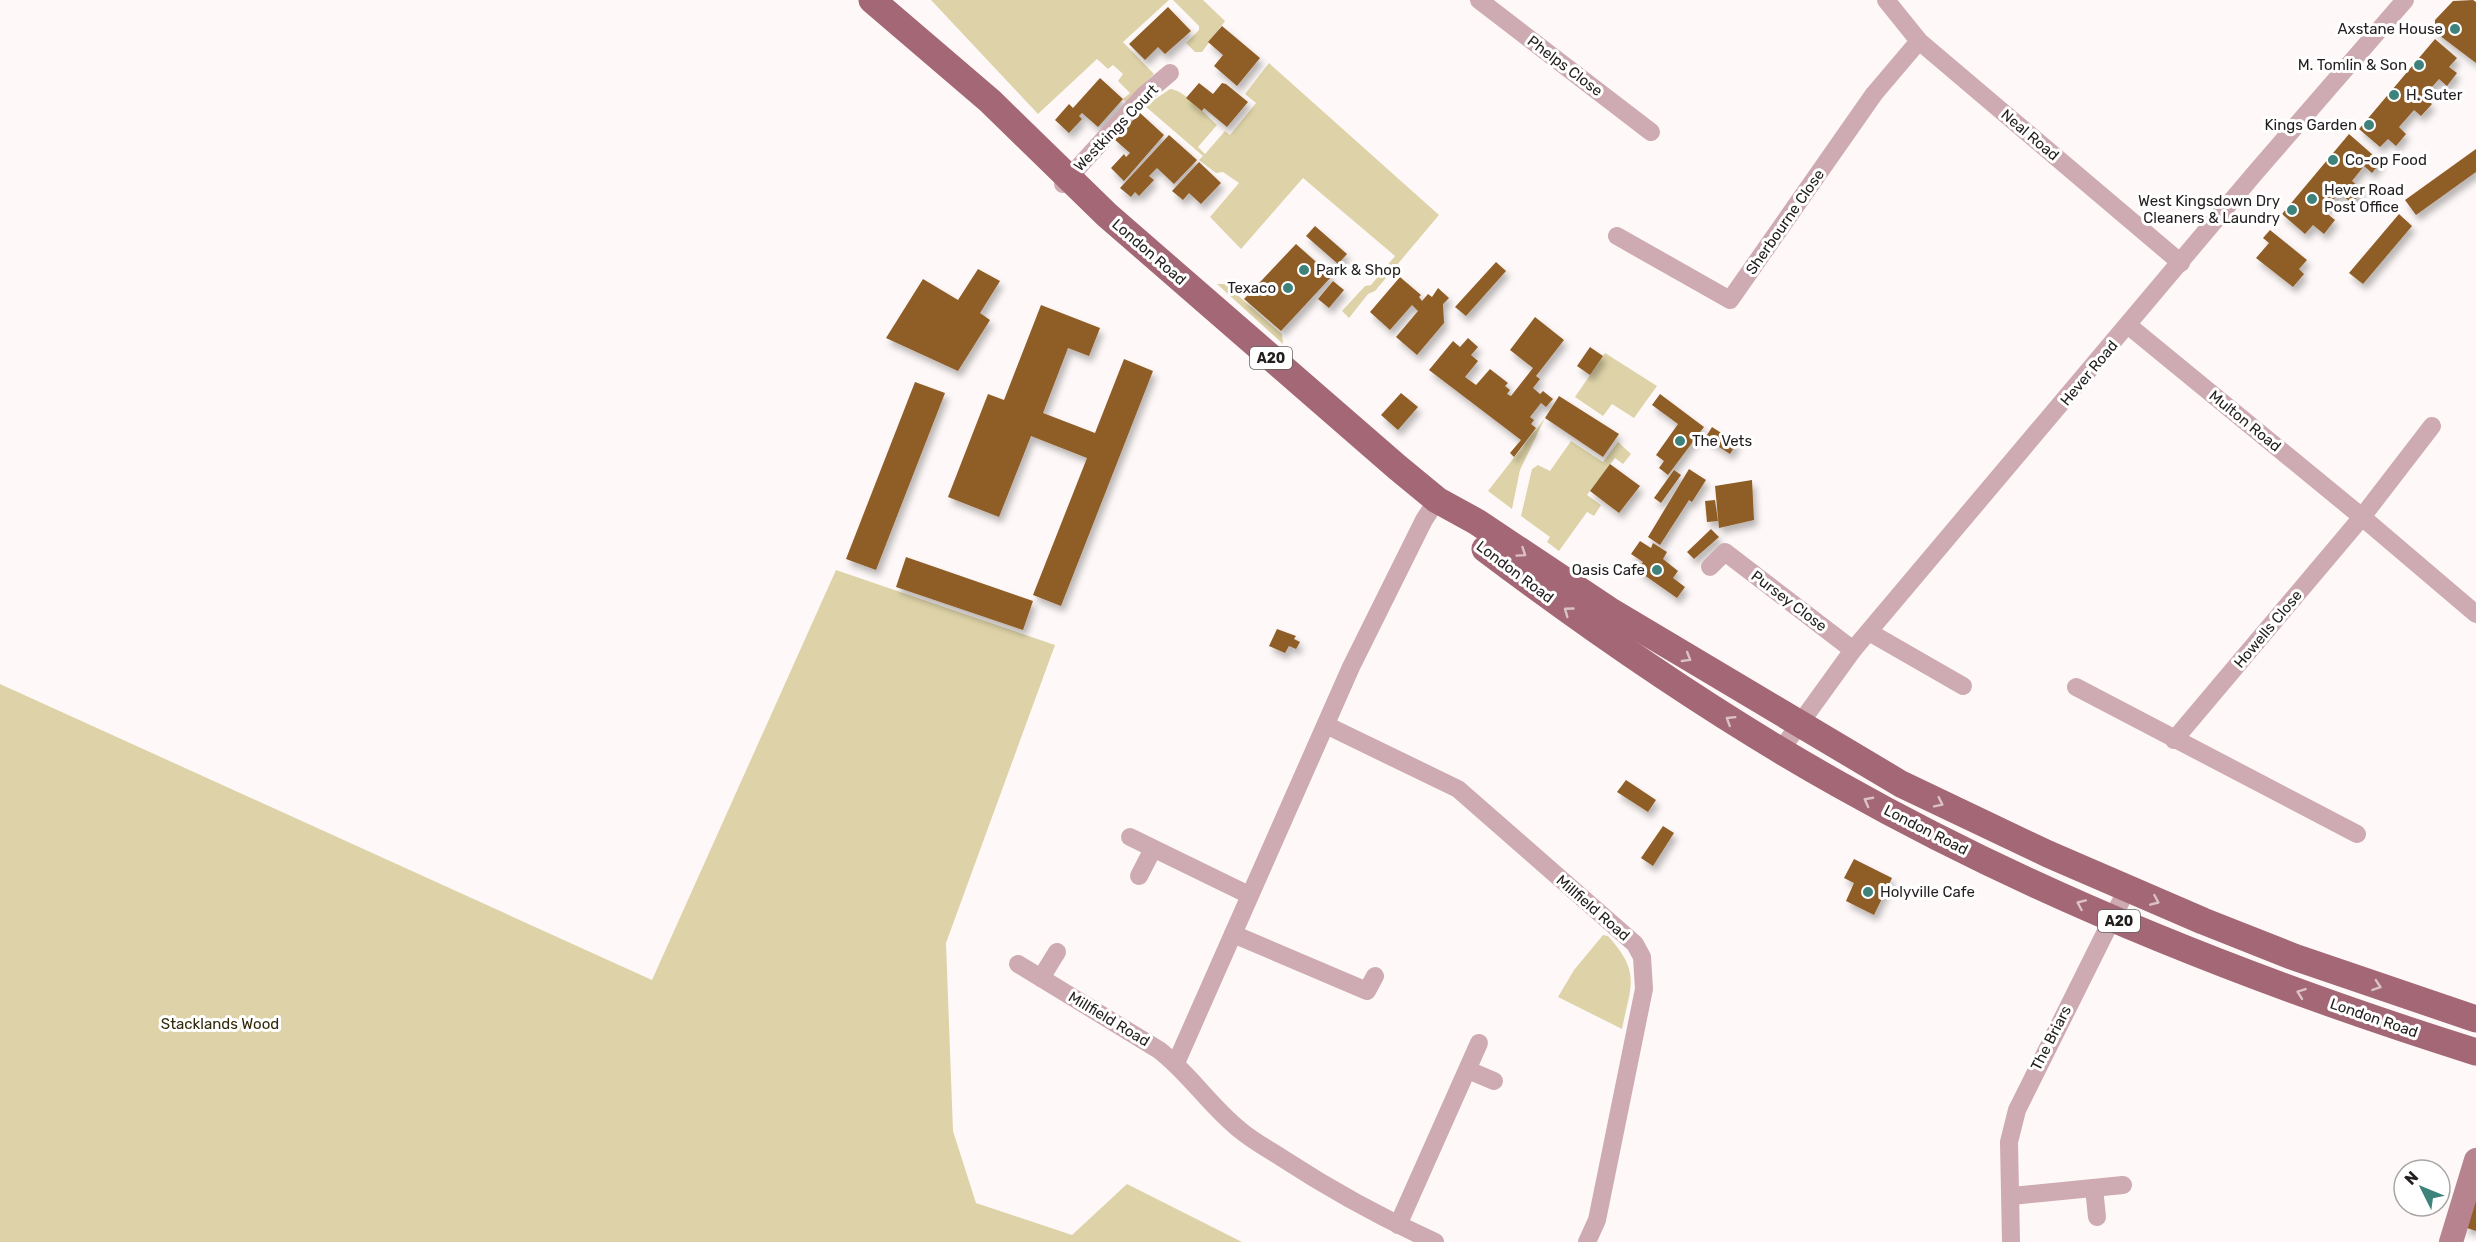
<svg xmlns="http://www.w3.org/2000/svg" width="2476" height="1242" font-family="Rubik,sans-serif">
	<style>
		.green { fill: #ded3a8 }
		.building { fill: #8f5d28; filter: url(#shadow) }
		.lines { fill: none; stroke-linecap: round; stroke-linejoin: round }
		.street { stroke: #ceaab2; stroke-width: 18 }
		.secondary { stroke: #b6838f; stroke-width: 24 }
		.primary { stroke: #a46776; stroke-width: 27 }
		.oneway { stroke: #dbc2c8 }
		.poi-dot { fill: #3d837b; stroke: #fff; stroke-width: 2 }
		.labels { text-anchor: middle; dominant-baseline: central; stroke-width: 6; stroke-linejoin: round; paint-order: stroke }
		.shield { fill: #fff; stroke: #646262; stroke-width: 1.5 }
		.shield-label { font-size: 14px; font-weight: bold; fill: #221f1e }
		.poi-label { font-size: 15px; fill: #221f1e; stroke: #fff; text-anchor: end }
		.street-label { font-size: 15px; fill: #221f1e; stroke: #fff }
		.park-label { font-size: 15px; fill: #322a09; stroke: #fff }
	</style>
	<defs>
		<filter id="shadow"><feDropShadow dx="3.5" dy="6" stdDeviation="3" flood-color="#0004"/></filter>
	</defs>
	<rect width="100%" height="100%" fill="#fef9f8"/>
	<!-- green -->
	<g class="green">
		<path d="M 931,0 L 1169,0 L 1123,42 L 1154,74 L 1126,102 L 1123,99 L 1130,93 L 1118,81 L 1123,74 L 1113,65 L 1108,69 L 1097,59 L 1038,114 Z"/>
		<path d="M 1173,0 L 1203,0 L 1225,21 L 1202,52 L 1195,52 L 1186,43 L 1199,30 L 1199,26 Z"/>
		<path d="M 1269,63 L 1439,215 L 1375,291 L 1368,294 L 1349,318 L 1342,311 L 1365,286 L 1371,285 L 1395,256 L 1303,178 L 1241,249 L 1210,217 L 1239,183 L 1223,172 L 1216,173 L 1199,160 L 1203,156 L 1145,106 L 1170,89 C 1183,89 1207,116 1217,125 L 1198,147 L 1205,154 L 1225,131 L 1230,135 L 1256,103 L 1245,94 Z"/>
		<path d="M 1217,284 L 1225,284 L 1282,334 L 1283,344 Z"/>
		<path d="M 1605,353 L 1657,386 L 1634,418 L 1612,404 L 1603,416 L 1575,397 Z"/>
		<path d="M 1545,418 L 1520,470 L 1512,509 L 1488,491 Z"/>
		<path d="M 1571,441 L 1603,462 L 1618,442 L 1631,454 L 1623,464 L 1615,458 L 1587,495 L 1601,505 L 1594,516 L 1587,512 L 1559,551 L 1547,542 L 1550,537 L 1521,516 L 1532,469 L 1538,465 L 1550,471 Z"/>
		<path d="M 836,570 L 1055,645 L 946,943 L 953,1131 L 976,1203 L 1072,1235 L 1127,1184 L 1242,1242 L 0,1242 L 0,684 L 652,980 Z"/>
		<path d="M 1603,935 L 1608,936 C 1641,973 1631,984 1622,1029 L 1558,997 L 1574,970 Z"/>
	</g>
	<!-- building -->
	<g class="building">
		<path d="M 2473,0 L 2476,2 L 2476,63 L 2435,32 L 2435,20 L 2453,1 Z"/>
		<path d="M 1168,7 L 1191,31 L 1165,54 L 1158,47 L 1145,60 L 1129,44 Z"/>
		<path d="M 1222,26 L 1260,58 L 1237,86 L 1214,66 L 1223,55 L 1208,42 Z"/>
		<path d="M 2435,39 L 2457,58 L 2449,67 L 2457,73 L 2447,86 L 2439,79 L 2423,97 L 2432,104 L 2421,116 L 2414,110 L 2399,127 L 2406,134 L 2396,146 L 2388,139 L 2380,147 L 2359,129 Z"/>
		<path d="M 1100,78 L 1123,99 L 1098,127 L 1082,113 L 1079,116 L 1082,119 L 1069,133 L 1055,120 L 1069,104 L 1073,108 Z"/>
		<path d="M 1199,83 L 1213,94 L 1222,83 L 1226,84 L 1248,102 L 1227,127 L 1204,108 L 1202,111 L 1186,98 Z"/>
		<path d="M 1139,112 L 1164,135 L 1124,181 L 1111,168 L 1124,154 L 1126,157 L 1130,153 L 1114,139 Z"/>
		<path d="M 2349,134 L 2381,162 L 2372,173 L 2364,166 L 2352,181 L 2363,190 L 2352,203 L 2339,193 L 2324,211 L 2335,220 L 2324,234 L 2313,225 L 2305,234 L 2282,214 Z"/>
		<path d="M 1169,135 L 1197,160 L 1174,184 L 1157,168 L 1149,176 L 1154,180 L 1139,196 L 1135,192 L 1131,197 L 1120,188 Z"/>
		<path d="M 2476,149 L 2476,172 L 2416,215 L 2405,200 Z"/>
		<path d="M 1199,162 L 1221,183 L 1201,204 L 1189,193 L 1183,200 L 1172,191 Z"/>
		<path d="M 2399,214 L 2412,226 L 2363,284 L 2349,273 Z"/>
		<path d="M 1315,226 L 1347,254 L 1338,264 L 1306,236 Z"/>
		<path d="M 2270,230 L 2307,260 L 2299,269 L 2304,274 L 2293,287 L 2256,258 L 2269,243 L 2263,238 Z"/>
		<path d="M 1296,244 L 1332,276 L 1281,331 L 1244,299 Z"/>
		<path d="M 1496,262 L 1506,271 L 1466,316 L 1455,307 Z"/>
		<path d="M 978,269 L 1000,281 L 980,313 L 990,320 L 958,371 L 886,338 L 923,279 L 958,300 Z"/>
		<path d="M 1400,277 L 1421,295 L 1419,297 L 1422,301 L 1428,294 L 1432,297 L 1438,288 L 1449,298 L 1443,304 L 1444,323 L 1417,355 L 1396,337 L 1418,311 L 1412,305 L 1390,330 L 1370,312 Z"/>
		<path d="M 1333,281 L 1344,290 L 1329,308 L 1318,299 Z"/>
		<path d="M 1041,305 L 1100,328 L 1089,356 L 1068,348 L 1043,413 L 1095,433 L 1124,359 L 1153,371 L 1061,606 L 1033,595 L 1087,458 L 1031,436 L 999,517 L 948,497 L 988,394 L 1004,400 Z"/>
		<path d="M 1535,317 L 1564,340 L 1536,376 L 1540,379 L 1533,388 L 1540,394 L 1543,391 L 1553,399 L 1546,407 L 1541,403 L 1530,417 L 1534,420 L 1531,424 L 1536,428 L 1514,457 L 1510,453 L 1521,440 L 1429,370 L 1453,341 L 1460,347 L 1468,338 L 1478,347 L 1471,355 L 1478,361 L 1465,377 L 1476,385 L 1490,369 L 1508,383 L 1505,386 L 1510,390 L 1507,394 L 1511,396 L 1533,368 L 1510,350 Z"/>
		<path d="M 1590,347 L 1603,356 L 1590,375 L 1577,366 Z"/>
		<path d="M 915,382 L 945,393 L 876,570 L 846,559 Z"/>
		<path d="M 1401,393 L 1418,407 L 1398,430 L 1381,415 Z"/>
		<path d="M 1660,394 L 1704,427 L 1668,475 L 1659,468 L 1664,461 L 1656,455 L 1678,424 L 1652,405 Z"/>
		<path d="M 1559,396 L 1619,434 L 1603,457 L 1545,418 Z"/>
		<path d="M 1712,427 L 1737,443 L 1730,454 L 1705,438 Z"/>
		<path d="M 1610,464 L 1640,486 L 1619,513 L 1590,491 Z"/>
		<path d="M 1689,469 L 1706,480 L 1692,502 L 1689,500 L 1660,545 L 1648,537 Z"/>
		<path d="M 1674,470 L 1681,475 L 1661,503 L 1654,498 Z"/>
		<path d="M 1752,480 L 1754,520 L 1719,528 L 1715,486 Z"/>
		<path d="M 1715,500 L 1718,521 L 1707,522 L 1705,501 Z"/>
		<path d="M 1711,529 L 1719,537 L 1694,559 L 1687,552 Z"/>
		<path d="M 1640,541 L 1651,548 L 1653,543 L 1667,552 L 1663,559 L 1678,571 L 1673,578 L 1685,587 L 1677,598 L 1637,570 L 1643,562 L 1631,554 Z"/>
		<path d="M 906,557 L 1033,601 L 1023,630 L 896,587 Z"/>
		<path d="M 1277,629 L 1296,636 L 1294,639 L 1300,642 L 1296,649 L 1289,646 L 1285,653 L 1269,646 Z"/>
		<path d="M 1626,780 L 1656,800 L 1648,812 L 1617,792 Z"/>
		<path d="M 1663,826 L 1674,833 L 1653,866 L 1641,858 Z"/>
		<path d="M 1854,859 L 1892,878 L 1874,915 L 1846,901 L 1854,883 L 1844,878 Z"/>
		<path d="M 2476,1193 L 2476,1231 L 2464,1227 Z"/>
	</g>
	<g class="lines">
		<!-- street -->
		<g class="street">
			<path d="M 1479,0 L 1651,132"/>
			<path d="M 1886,0 L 1919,41 L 2181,263"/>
			<path d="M 1063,184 L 1144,95 L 1170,73"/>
			<path d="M 1617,236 L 1730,300 L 1874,94 L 1919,41"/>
			<path d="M 2129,326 L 2362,517 L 2476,614"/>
			<path d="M 1710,567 L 1725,552 L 1853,650"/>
			<path d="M 1869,632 L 1963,686"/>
			<path d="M 2076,687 L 2357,834"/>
			<path d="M 1326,725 L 1458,789 L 1635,944 L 1642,957 L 1644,989 L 1597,1220 L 1587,1242"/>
			<path d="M 2174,740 L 2362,517 L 2432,426"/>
			<path d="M 1780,751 L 1853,650 L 2255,173 L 2405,0"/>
			<path d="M 1130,837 L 1249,895"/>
			<path d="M 1139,876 L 1153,849"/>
			<path d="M 1233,934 L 1367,991 L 1375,976"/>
			<path d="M 1018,964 L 1159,1050 C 1189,1073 1210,1106 1240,1130 C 1253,1141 1268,1149 1282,1158 C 1331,1190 1382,1218 1435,1242"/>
			<path d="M 1041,978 L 1057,952"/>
			<path d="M 1176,1063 L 1351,667 L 1424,520 L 1437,500"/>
			<path d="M 1468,1070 L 1494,1081"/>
			<path d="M 2094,1188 L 2097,1217"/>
			<path d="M 2012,1196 L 2123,1185"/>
			<path d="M 1398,1225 L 1479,1043"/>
			<path d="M 2011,1242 L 2009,1142 L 2017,1110 L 2127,889"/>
		</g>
		<!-- secondary -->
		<path class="secondary" d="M 2451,1242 L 2476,1160"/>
		<!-- primary -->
		<g class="primary">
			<path d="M 872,0 L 990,101 L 1107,215 L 1397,467 L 1437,500 L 1477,522 L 1609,610 L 1901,784 L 2048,854 L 2203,921 L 2294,957 L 2476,1019"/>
			<path d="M 1485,549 C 1599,635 1715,715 1840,785 C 2040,898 2257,983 2476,1052"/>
		</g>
	</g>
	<!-- one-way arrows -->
	<defs><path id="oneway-chevron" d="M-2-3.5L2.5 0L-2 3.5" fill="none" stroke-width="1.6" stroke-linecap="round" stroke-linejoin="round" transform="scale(1.5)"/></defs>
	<g class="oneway">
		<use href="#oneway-chevron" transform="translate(1522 553) rotate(34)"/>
		<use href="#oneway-chevron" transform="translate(1568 611) rotate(-144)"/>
		<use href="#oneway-chevron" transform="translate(1687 658) rotate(31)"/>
		<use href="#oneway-chevron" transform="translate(1730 720) rotate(-148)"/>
		<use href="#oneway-chevron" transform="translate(1868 801) rotate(-152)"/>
		<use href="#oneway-chevron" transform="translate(1939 803) rotate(26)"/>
		<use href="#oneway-chevron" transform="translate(2155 901) rotate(23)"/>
		<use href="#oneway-chevron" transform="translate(2081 904) rotate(-156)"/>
		<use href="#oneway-chevron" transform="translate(2377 986) rotate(19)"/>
		<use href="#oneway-chevron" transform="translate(2301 993) rotate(-160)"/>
	</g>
	<!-- markers -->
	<g class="poi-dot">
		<circle cx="2455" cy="29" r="6"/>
		<circle cx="2419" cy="65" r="6"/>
		<circle cx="2394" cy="95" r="6"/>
		<circle cx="2369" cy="125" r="6"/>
		<circle cx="2333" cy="160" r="6"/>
		<circle cx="2312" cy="199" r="6"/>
		<circle cx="2292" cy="210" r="6"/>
		<circle cx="1304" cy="270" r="6"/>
		<circle cx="1288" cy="288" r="6"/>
		<circle cx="1680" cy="441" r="6"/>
		<circle cx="1657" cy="570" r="6"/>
		<circle cx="1868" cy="892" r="6"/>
	</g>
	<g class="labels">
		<!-- shield labels -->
		<g class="shield">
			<rect x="1250" y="347" width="42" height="22" rx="4.5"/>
			<rect x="2098" y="910" width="42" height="22" rx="4.5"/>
		</g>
		<g class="shield-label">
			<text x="1271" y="358">A20</text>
			<text x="2119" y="921">A20</text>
		</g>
		<!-- poi labels -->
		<g class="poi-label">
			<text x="2443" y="29">Axstane House</text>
			<text x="2407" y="65">M. Tomlin &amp; Son</text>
			<text x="2406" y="95" text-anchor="start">H. Suter</text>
			<text x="2357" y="125">Kings Garden</text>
			<text x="2345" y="160" text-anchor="start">Co-op Food</text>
			<text x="2324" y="190" text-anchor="start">Hever Road<tspan x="2324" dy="17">Post Office</tspan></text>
			<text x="2280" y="201">West Kingsdown Dry<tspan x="2280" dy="17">Cleaners &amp; Laundry</tspan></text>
			<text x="1316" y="270" text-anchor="start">Park &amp; Shop</text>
			<text x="1276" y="288">Texaco</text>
			<text x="1692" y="441" text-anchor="start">The Vets</text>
			<text x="1645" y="570">Oasis Cafe</text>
			<text x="1880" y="892" text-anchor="start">Holyville Cafe</text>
		</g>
		<!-- street labels -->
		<g class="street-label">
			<text transform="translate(1565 66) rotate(37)">Phelps Close</text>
			<text transform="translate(1116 128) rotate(-46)">Westkings Court</text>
			<text transform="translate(2030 135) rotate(40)">Neal Road</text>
			<text transform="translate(1785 222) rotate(-55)">Sherbourne Close</text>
			<text transform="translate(1149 252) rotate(41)">London Road</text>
			<text transform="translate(2089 373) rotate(-50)">Hever Road</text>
			<text transform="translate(2245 421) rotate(39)">Multon Road</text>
			<text transform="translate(1515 572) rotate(37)">London Road</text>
			<text transform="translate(1789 601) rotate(37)">Pursey Close</text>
			<text transform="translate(2268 629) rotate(-50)">Howells Close</text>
			<text transform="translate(1926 830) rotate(27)">London Road</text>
			<text transform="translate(1593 908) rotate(41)">Millfield Road</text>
			<text transform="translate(2374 1018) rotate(19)">London Road</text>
			<text transform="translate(1109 1019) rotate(31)">Millfield Road</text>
			<text transform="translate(2051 1038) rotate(-63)">The Briars</text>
		</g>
		<!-- park labels -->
		<g class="park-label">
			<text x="220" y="1024">Stacklands Wood</text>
		</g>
	</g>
	<!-- north arrow -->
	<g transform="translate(2422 1188) rotate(313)"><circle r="28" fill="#ffffff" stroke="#a7a5a5" stroke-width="1.5"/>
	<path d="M0-4.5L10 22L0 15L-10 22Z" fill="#3d837b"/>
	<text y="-9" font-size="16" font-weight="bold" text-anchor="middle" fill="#221f1e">N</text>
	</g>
</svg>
